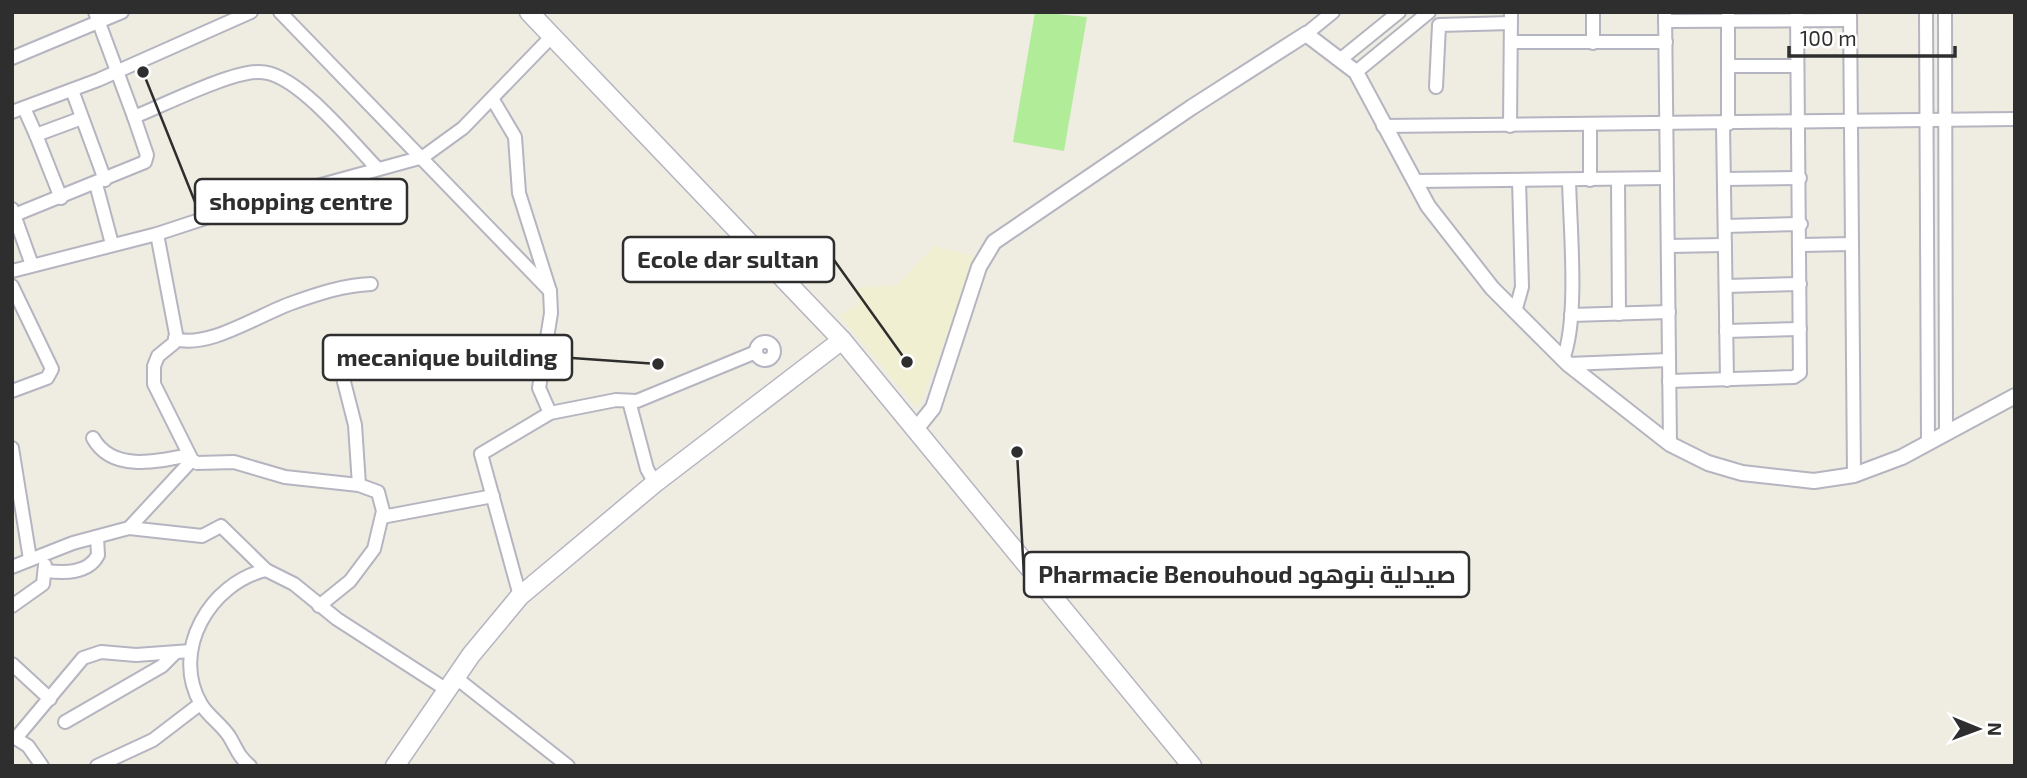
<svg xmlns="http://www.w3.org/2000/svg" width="2027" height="778" font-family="'Exo 2',Cairo,sans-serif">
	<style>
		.education { fill: #f0efd1 }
		.pitch { fill: #b1ec99 }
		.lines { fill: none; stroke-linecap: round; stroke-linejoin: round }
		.minor-casing { stroke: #b5b4c1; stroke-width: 16 }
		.tertiary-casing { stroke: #b5b4c1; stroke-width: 18 }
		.secondary-casing { stroke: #b5b4c1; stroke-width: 21 }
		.minor { stroke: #fff; stroke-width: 12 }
		.tertiary { stroke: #fff; stroke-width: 14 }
		.secondary { stroke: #fff; stroke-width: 18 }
		.leader { fill: none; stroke: #2e2e2e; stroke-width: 2.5 }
		.callout-dot { fill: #2e2e2e; stroke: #fff; stroke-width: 2.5 }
		.callout { fill: #fff; stroke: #2e2e2e; stroke-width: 2.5 }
		.callout-label { font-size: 24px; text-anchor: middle; font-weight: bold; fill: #2e2e2e }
	</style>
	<rect width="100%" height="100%" fill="#efede1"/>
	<!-- education -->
	<path class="education" d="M 934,246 L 977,257 L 918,409 L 839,315 L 859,304 L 853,288 L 897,285 Z"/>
	<!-- pitch -->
	<path class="pitch" d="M 1035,12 L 1087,17 L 1064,151 L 1013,142 Z"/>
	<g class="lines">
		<defs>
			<g id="minor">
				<path d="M 95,12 L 134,117 C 164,105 231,71 260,72 C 297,72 353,144 378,169"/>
				<path d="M 280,12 L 550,291"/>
				<path d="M 1593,12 L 1593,43"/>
				<path d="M 1665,12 L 1670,444"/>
				<path d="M 1850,12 L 1854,475"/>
				<path d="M 1926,12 L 1928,442"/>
				<path d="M 1945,12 L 1946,432"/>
				<path d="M 1728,13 L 1728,124"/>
				<path d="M 1665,21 L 1850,20"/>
				<path d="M 1306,34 L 1333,12"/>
				<path d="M 1511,42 L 1666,42"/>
				<path d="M 12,58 L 122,12"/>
				<path d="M 1341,59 L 1399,12"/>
				<path d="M 1728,66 L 1797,66"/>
				<path d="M 1356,72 L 1429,12"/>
				<path d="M 1436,87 L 1439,25 L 1511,23"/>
				<path d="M 72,90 L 105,180"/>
				<path d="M 493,100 L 515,137 L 519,193 L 550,291 L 551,313 L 539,388 L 550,413"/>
				<path d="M 24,108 L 36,135"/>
				<path d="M 12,112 L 98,80 L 251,12"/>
				<path d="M 1723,124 L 1727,380"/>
				<path d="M 1383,126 L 2015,119"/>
				<path d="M 1510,126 L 1511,12"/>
				<path d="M 1724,179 L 1800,178"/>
				<path d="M 1590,180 L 1590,125"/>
				<path d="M 1618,180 L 1619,314"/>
				<path d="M 1414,181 L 1667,178"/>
				<path d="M 96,184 L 112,244"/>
				<path d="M 61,198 L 36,135 L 82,118"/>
				<path d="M 12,209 L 32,265"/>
				<path d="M 12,216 L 145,162 L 147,155 L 134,117"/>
				<path d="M 1725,226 L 1801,224"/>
				<path d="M 157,234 L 176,334 L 174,343 L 158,356 L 154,366 L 154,384 L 192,460 L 197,463 L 234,462 L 285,477 L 359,485 L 378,492 L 383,511 L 374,549 L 350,581 L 319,606"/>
				<path d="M 1801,245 L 1852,244"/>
				<path d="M 1668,246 L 1725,245"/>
				<path d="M 12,271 L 157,234 L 230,210 L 423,157 L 463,128 L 553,35"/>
				<path d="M 12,286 L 52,369 L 47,378 L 12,391"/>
				<path d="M 1726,286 L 1800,284"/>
				<path d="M 1515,312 L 1522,287 L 1519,180"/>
				<path d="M 1571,315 L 1669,312"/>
				<path d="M 1726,331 L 1800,329"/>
				<path d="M 175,339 C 209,349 260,314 292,303 C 317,294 344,285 371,284"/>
				<circle cx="765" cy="351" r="9"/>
				<path d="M 1563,359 C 1579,319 1570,227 1569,180"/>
				<path d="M 1568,364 L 1669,360"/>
				<path d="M 342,374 L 355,425 L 359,485"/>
				<path d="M 1669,381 L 1794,377 L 1800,373 L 1797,12"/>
				<path d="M 629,401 L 647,469 L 655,483"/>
				<path d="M 93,438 C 112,472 156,462 189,455"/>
				<path d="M 12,448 L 30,559"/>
				<path d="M 382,517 L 493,496"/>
				<path d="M 129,528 L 192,460"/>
				<path d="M 12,567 L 73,543 L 129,528 L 202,536 L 221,526 L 266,570 L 294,584 L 337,619 L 447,690"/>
				<path d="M 46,571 C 64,573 88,574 98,555 L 97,537"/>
				<path d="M 520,596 L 481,454 L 550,413 L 616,400 L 637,401 L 756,352"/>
				<path d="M 12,606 L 43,584 L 45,565"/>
				<path d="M 12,664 L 50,699"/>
				<path d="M 455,677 L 568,766"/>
				<path d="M 65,722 L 162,666 L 175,653"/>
				<path d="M 12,736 L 28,746 L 42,766"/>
				<path d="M 16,738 L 83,658 L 101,652 L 136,655 L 191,651"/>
				<path d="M 97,766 L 153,740 L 200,704"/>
				<path d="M 250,766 C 238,756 237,749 229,736 C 221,724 208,716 201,704 C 170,651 210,583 266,570"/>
			</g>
			<path id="tertiary" d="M 916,429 L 933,408 L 979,267 L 994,242 L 1192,107 L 1306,34 L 1356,72 L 1428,206 L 1492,288 L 1568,364 L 1670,444 L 1708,463 L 1742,473 L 1814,481 L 1854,475 L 1902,457 L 2015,396"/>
			<g id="secondary">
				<path d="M 529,12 L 842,340 L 1192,766"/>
				<path d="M 395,766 L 471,655 L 520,596 L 655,483 L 842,340"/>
			</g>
		</defs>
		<!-- minor casing -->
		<use href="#minor" class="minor-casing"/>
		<!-- tertiary casing -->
		<use href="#tertiary" class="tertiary-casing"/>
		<!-- secondary casing -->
		<use href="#secondary" class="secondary-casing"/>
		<!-- minor -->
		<use href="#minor" class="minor"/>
		<!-- tertiary -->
		<use href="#tertiary" class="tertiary"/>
		<!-- secondary -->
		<use href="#secondary" class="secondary"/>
	</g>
	<!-- callouts -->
	<path class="leader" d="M143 72L195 202M907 362L834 260M658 364L572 358M1017 452L1024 575"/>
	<g class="callout-dot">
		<circle cx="143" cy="72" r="7"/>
		<circle cx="907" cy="362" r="7"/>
		<circle cx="658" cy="364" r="7"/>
		<circle cx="1017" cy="452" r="7"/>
	</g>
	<g class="callout">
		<rect x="195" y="179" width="212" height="45" rx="7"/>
		<rect x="623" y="237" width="211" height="45" rx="7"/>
		<rect x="323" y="335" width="249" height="45" rx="7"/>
		<rect x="1024" y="552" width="445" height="45" rx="7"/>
	</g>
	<g class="callout-label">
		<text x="301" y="210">shopping centre</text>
		<text x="728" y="268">Ecole dar sultan</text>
		<text x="447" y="366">mecanique building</text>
		<text x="1247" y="583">Pharmacie Benouhoud صيدلية بنوهود</text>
	</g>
	<!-- border -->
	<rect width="2027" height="778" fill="none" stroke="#2e2e2e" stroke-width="28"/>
	<!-- north arrow -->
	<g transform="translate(1978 729) rotate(91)" stroke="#ffffff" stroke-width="5" paint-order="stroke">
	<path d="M0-5L12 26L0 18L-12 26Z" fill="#2e2e2e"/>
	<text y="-10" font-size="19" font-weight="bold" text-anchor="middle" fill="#2e2e2e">N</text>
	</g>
	<!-- scale -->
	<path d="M1789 46v10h166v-10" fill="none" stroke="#2e2e2e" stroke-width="3.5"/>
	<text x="1800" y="46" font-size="21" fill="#2e2e2e" stroke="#ffffff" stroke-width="5" paint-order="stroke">100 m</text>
</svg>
